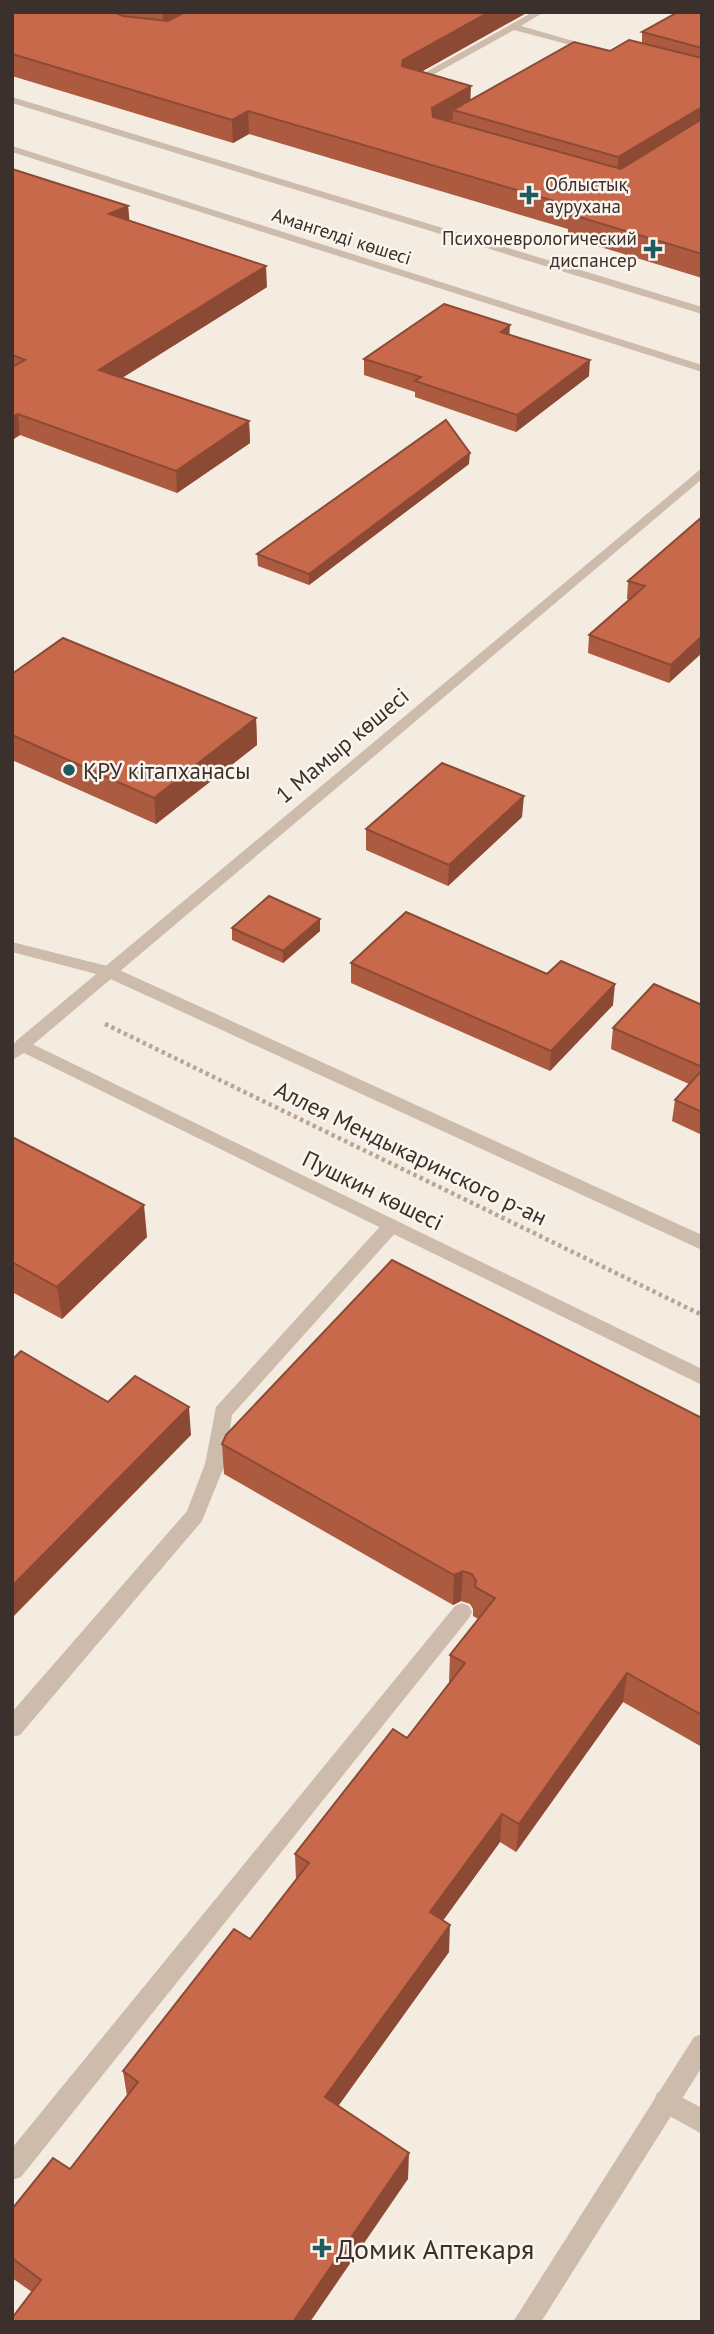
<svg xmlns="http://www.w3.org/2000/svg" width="714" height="2334" font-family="'PT Sans',sans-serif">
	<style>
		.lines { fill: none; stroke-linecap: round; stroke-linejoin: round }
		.path { stroke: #b9a596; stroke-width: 4.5; stroke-dasharray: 3.5 3.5; stroke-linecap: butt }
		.service { fill: #cdbbac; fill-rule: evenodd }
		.minor { fill: #cdbbac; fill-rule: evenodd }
		.wall { fill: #ac5a40 }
		.shaded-wall { fill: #8c4a34 }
		.building { fill: #c8694b; stroke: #8c4a34; stroke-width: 2 }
		.poi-dot { fill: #1f5a5e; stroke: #fbf5ee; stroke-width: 2.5 }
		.labels { text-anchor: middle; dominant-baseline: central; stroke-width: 5; stroke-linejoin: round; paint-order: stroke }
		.far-poi-label { font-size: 19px; fill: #3b302b; stroke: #fbf5ee; text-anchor: start }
		.far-street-label { font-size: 19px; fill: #3b302b; stroke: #fbf5ee }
		.street-label { font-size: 23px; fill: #3b302b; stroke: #fbf5ee }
		.poi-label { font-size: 23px; fill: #3b302b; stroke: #fbf5ee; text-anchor: start }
		.near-poi-label { font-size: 28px; fill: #3b302b; stroke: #fbf5ee; text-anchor: start }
	</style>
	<rect width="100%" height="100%" fill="#f4ebe1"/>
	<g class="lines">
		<!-- path -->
		<path class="path" d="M 105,1024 L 702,1315"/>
		<!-- service -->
		<g class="service">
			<path d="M 533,12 L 544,12 L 521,26 L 598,48 L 593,51 L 514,30 L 411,87 L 403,85 Z"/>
			<path d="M 702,468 L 702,479 L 28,1049 L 16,1049 L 14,1045 L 16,1041 Z"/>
			<path d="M 391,1220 L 397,1221 L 400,1226 L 397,1231 L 232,1415 L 225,1464 L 202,1521 L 20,1735 L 12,1737 L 12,1712 L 187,1511 L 205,1464 L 216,1407 L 385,1221 Z"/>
			<path d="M 462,1603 L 469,1606 L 472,1612 L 469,1618 L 21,2177 L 12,2180 L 12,2148 L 455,1606 Z"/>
			<path d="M 666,2089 L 702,2108 L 702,2134 L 657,2109 L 654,2101 L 657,2093 Z"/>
		</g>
		<!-- minor -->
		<g class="minor">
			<path d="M 12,97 L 702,307 L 702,314 L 12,103 Z"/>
			<path d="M 12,146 L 702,365 L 702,372 L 12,152 Z"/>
			<path d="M 12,942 L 115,968 L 702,1235 L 702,1250 L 104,976 L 12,952 Z"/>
			<path d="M 22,1039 L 702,1369 L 702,1385 L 24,1053 L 12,1060 L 12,1045 Z"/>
			<path d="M 702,2034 L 702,2067 L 541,2322 L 513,2322 L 694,2037 Z"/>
		</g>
	</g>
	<!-- wall -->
	<g class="wall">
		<path d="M 12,12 L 528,12 L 421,72 L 470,101 L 610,51 L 642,43 L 642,32 L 702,12 L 702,278 L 568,237 L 568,229 L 249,134 L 233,143 L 12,76 Z"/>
		<path d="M 12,169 L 128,206 L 129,221 L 267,287 L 122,378 L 249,421 L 250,443 L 177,493 L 20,435 L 12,440 Z"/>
		<path d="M 509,335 L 589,376 L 516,432 L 415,397 L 415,392 L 364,375 L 364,359 Z"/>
		<path d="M 469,464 L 309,585 L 258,566 L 257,554 Z"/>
		<path d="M 702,517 L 669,683 L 588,653 L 589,635 L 630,600 L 627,599 L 628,581 Z"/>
		<path d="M 12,674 L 256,718 L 257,745 L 156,824 L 12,760 Z"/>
		<path d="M 522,817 L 448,886 L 366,850 L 366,829 Z"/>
		<path d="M 232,928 L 320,931 L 283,963 L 232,940 Z"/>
		<path d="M 351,963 L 547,974 L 613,1005 L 550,1071 L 351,983 Z"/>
		<path d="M 702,1005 L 702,1135 L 672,1121 L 675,1100 L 689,1084 L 611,1049 L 613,1028 Z"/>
		<path d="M 12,1137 L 147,1237 L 62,1319 L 12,1292 Z"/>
		<path d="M 702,1418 L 702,1747 L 623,1702 L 516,1852 L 500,1842 L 443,1920 L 449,1952 L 338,2106 L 408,2179 L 32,2292 L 12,2278 L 12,2209 L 70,2169 L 127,2096 L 123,2071 L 250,1939 L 296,1880 L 295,1854 L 407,1738 L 449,1683 L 450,1655 L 478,1619 L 473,1616 L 473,1609 L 470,1604 L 461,1601 L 453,1605 L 224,1474 L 222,1444 Z"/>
	</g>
	<!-- shaded-wall -->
	<g class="shaded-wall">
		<path d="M 163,12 L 212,12 L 164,31 Z"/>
		<path d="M 489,12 L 528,12 L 403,82 L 402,66 L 403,60 Z"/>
		<path d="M 471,86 L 470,109 L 453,110 L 453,119 L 432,131 L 432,108 Z"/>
		<path d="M 702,107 L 702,129 L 617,180 L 618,157 Z"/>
		<path d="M 248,111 L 249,134 L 233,143 L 232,120 Z"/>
		<path d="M 128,206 L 130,226 L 109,214 Z"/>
		<path d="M 266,266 L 267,287 L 101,391 L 99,370 Z"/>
		<path d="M 510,325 L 509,342 L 501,332 Z"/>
		<path d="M 590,360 L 589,376 L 516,432 L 517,415 Z"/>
		<path d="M 18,414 L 20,435 L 12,440 L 12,417 Z"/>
		<path d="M 249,421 L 250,443 L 177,493 L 176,471 Z"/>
		<path d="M 470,453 L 469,464 L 309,585 L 309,574 Z"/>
		<path d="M 702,636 L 702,653 L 669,683 L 671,665 Z"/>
		<path d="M 256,718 L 257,745 L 156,824 L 154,798 Z"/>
		<path d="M 524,796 L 522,817 L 448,886 L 449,865 Z"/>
		<path d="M 320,919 L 320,931 L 283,963 L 283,951 Z"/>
		<path d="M 615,984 L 613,1005 L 550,1071 L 551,1051 Z"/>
		<path d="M 144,1205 L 147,1237 L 62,1319 L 57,1287 Z"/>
		<path d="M 189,1407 L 191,1435 L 12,1618 L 12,1586 Z"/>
		<path d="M 463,1571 L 461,1601 L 453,1605 L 454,1575 Z"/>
		<path d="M 627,1673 L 623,1702 L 516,1852 L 519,1824 Z"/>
		<path d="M 502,1814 L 500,1842 L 429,1940 L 430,1912 Z"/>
		<path d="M 450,1925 L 449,1952 L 326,2123 L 325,2097 Z"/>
		<path d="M 409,2153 L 408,2179 L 310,2322 L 293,2322 Z"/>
	</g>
	<!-- building -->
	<g class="building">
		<path d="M 12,12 L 113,12 L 123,16 L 168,21 L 185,12 L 489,12 L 403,60 L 402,66 L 471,86 L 432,108 L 433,117 L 621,169 L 702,119 L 702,188 L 700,189 L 702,189 L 702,254 L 569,214 L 578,208 L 248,111 L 232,120 L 12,54 Z"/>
		<path d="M 678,12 L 702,12 L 702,48 L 642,32 Z"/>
		<path d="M 629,40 L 702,58 L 702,107 L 618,157 L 453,110 L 574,42 L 610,51 Z"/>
		<path d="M 12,169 L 128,206 L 109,214 L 266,266 L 99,370 L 249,421 L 176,471 L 18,414 L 12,417 L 12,367 L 25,360 L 12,355 Z"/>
		<path d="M 444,304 L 510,325 L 501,332 L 590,360 L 517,415 L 415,381 L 421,377 L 364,359 Z"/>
		<path d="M 446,420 L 470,453 L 309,574 L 257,554 Z"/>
		<path d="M 702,517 L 702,636 L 671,665 L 589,635 L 645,586 L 628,581 Z"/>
		<path d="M 63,638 L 256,718 L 154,798 L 12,735 L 12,674 Z"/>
		<path d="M 442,763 L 524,796 L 449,865 L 366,829 Z"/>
		<path d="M 269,896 L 320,919 L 283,951 L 232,928 Z"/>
		<path d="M 406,912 L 547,974 L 561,961 L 615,984 L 551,1051 L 351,963 Z"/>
		<path d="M 654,984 L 702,1005 L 702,1067 L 613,1028 Z"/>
		<path d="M 702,1070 L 702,1112 L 675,1100 Z"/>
		<path d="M 12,1137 L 144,1205 L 57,1287 L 12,1262 Z"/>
		<path d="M 392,1260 L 702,1418 L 702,1715 L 627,1673 L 519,1824 L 502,1814 L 430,1912 L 450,1925 L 325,2097 L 409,2153 L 293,2322 L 12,2322 L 12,2318 L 41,2280 L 12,2258 L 12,2209 L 53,2158 L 70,2169 L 138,2082 L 123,2071 L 234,1929 L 250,1939 L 309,1863 L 295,1854 L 393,1729 L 407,1738 L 465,1663 L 450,1655 L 495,1598 L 475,1587 L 476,1581 L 472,1574 L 463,1571 L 454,1575 L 222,1444 L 226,1435 Z"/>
		<path d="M 21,1351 L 108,1402 L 135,1376 L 189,1407 L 12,1586 L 12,1360 Z"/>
	</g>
	<!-- markers -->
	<g class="poi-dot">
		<path d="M525.5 184.5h7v7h7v7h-7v7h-7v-7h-7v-7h7z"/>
		<path d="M649.5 238.5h7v7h7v7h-7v7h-7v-7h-7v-7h7z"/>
		<circle cx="69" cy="770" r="7"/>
		<path d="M318.5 2237.5h7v7h7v7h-7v7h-7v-7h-7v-7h7z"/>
	</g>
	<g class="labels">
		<!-- far-poi labels -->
		<g class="far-poi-label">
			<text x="545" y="184">Облыстық<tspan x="545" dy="22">аурухана</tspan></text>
			<text x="637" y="238" text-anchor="end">Психоневрологический<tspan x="637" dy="22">диспансер</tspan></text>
		</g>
		<!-- far-street labels -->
		<g class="far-street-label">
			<text transform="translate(342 236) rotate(18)">Амангелді көшесі</text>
		</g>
		<!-- street labels -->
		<g class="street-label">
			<text transform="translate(342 745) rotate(-40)">1 Мамыр көшесі</text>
			<text transform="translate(411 1153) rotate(26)">Аллея Мендыкаринского р-ан</text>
			<text transform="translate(373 1190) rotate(26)">Пушкин көшесі</text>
		</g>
		<!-- poi labels -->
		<g class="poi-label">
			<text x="83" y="770">ҚРУ кітапханасы</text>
		</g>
		<!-- near-poi labels -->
		<g class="near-poi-label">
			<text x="336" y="2248">Домик Аптекаря</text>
		</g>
	</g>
	<!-- border -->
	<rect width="714" height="2334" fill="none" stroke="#3b302b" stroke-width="28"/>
</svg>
